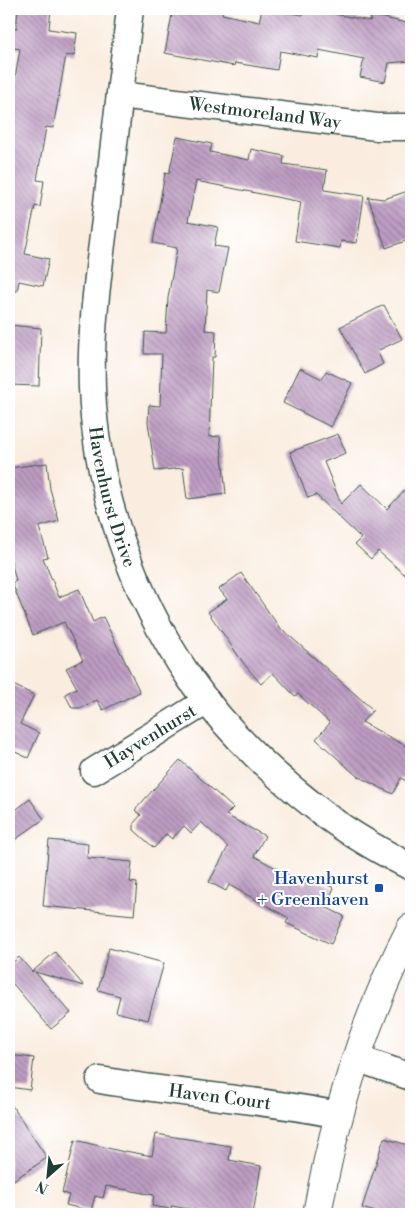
<svg xmlns="http://www.w3.org/2000/svg" width="420" height="1223" font-family="'Libre Bodoni',serif">
	<style>
		.building { fill: url(#building-back-hatch) }
		.lines { fill: none; stroke-linecap: round; stroke-linejoin: round }
		.street-casing { stroke: #40574e; stroke-width: 29 }
		.secondary-casing { stroke: #40574e; stroke-width: 30 }
		.street { stroke: #fff; stroke-width: 26 }
		.secondary { stroke: #fff; stroke-width: 28 }
		.transit-dot { fill: #1a4fb4; stroke: #fff; stroke-width: 2 }
		.labels { text-anchor: middle; dominant-baseline: central; stroke-width: 4; stroke-linejoin: round; paint-order: stroke }
		.street-label { font-size: 18px; fill: #1f3d34; stroke: #fff }
		.transit-label { font-size: 18px; fill: #164399; stroke: #fff; text-anchor: end }
	</style>
	<defs>
		<pattern id="building-back-hatch" width="6" height="6" patternUnits="userSpaceOnUse" patternTransform="scale(1.25)"><rect width="6" height="6" fill="#bd9cc2"/><path d="M-1 5l2 2M0 0l6 6M5-1l2 2" fill="none" stroke="#99809e"/></pattern>
	</defs>
	<rect width="100%" height="100%" fill="#fff"/>
	<filter id="ink" filterUnits="userSpaceOnUse"><feTurbulence type="fractalNoise" baseFrequency=".02" numOctaves="2"/><feDisplacementMap in="SourceGraphic" scale="10" xChannelSelector="R" yChannelSelector="G"/><feConvolveMatrix kernelMatrix="1 2 1 2 8 2 1 2 1" color-interpolation-filters="sRGB"/></filter>
	<filter id="wash" filterUnits="userSpaceOnUse"><feTurbulence type="fractalNoise" baseFrequency=".0096" numOctaves="4" result="noise"/><feDisplacementMap in="SourceGraphic" scale="20" xChannelSelector="R" yChannelSelector="G"/><feGaussianBlur stdDeviation="1.12" result="paint"/><feColorMatrix in="noise" values="0 0 0 0 0 0 0 0 0 0 0 0 0 0 0 0 0 1.4 0 .05"/><feComposite in="paint" operator="in"/></filter>
	<g filter="url(#wash)">
		<rect width="100%" height="100%" fill="#faede0"/>
		<g id="blocks">
			<!-- building -->
			<g class="building">
				<path d="M 18,9 L 51,9 L 49,29 L 77,33 L 74,56 L 66,55 L 53,128 L 46,127 L 37,180 L 44,181 L 40,207 L 35,206 L 25,254 L 49,259 L 43,286 L 19,281 L 17,291 L 9,290 L 9,113 L 20,49 L 9,47 L 9,28 L 16,29 Z"/>
				<path d="M 173,9 L 223,9 L 222,14 L 259,22 L 262,9 L 303,15 L 304,9 L 326,9 L 325,12 L 370,21 L 371,15 L 411,24 L 411,61 L 389,63 L 385,82 L 360,77 L 364,59 L 319,50 L 318,58 L 280,51 L 277,70 L 235,63 L 234,66 L 165,53 Z"/>
				<path d="M 177,137 L 212,144 L 210,152 L 249,160 L 251,149 L 284,156 L 283,164 L 327,170 L 324,190 L 364,196 L 357,243 L 341,241 L 340,248 L 295,241 L 301,202 L 196,181 L 188,221 L 218,227 L 214,246 L 228,248 L 219,292 L 207,290 L 205,330 L 216,331 L 215,357 L 212,357 L 209,437 L 220,436 L 226,494 L 187,499 L 183,468 L 155,471 L 148,422 L 149,405 L 160,406 L 162,354 L 144,354 L 145,332 L 166,333 L 168,298 L 177,248 L 153,243 L 165,173 L 169,174 Z"/>
				<path d="M 411,190 L 411,239 L 386,248 L 368,197 L 384,199 Z"/>
				<path d="M 384,305 L 402,339 L 377,351 L 383,364 L 365,374 L 340,327 Z"/>
				<path d="M 9,325 L 41,328 L 39,386 L 9,385 Z"/>
				<path d="M 300,368 L 322,379 L 326,371 L 352,383 L 331,427 L 283,403 Z"/>
				<path d="M 338,434 L 346,453 L 324,462 L 341,504 L 361,484 L 387,509 L 411,484 L 411,580 L 378,551 L 371,559 L 355,544 L 361,538 L 316,495 L 308,498 L 290,452 Z"/>
				<path d="M 47,463 L 50,489 L 59,521 L 39,527 L 48,557 L 43,558 L 59,597 L 79,589 L 93,622 L 103,617 L 140,692 L 103,710 L 97,700 L 80,708 L 72,708 L 65,694 L 77,688 L 66,668 L 83,660 L 64,622 L 33,635 L 12,583 L 16,581 L 9,554 L 9,468 Z"/>
				<path d="M 241,573 L 282,631 L 283,630 L 373,710 L 362,722 L 411,749 L 411,784 L 401,778 L 393,794 L 357,776 L 316,739 L 330,723 L 298,694 L 295,696 L 273,673 L 261,684 L 244,664 L 208,612 L 227,599 L 219,589 Z"/>
				<path d="M 9,683 L 34,695 L 20,724 L 39,733 L 28,758 L 9,749 Z"/>
				<path d="M 180,760 L 233,808 L 226,815 L 265,836 L 254,856 L 305,884 L 309,876 L 334,888 L 325,907 L 344,916 L 331,944 L 286,923 L 289,918 L 229,885 L 226,891 L 209,882 L 228,847 L 201,822 L 191,833 L 184,826 L 172,839 L 166,834 L 154,848 L 134,830 L 134,823 L 141,815 L 135,810 Z"/>
				<path d="M 30,799 L 44,819 L 9,844 L 9,815 Z"/>
				<path d="M 49,840 L 88,844 L 87,858 L 132,862 L 130,882 L 137,883 L 134,915 L 43,906 Z"/>
				<path d="M 109,948 L 164,963 L 148,1020 L 116,1012 L 120,996 L 98,990 Z"/>
				<path d="M 55,952 L 84,986 L 35,972 L 71,1013 L 51,1029 L 9,979 L 9,966 L 19,957 L 32,972 Z"/>
				<path d="M 9,1055 L 34,1058 L 30,1090 L 9,1087 Z"/>
				<path d="M 9,1101 L 47,1158 L 9,1183 Z"/>
				<path d="M 156,1134 L 231,1146 L 229,1160 L 261,1166 L 253,1214 L 220,1214 L 171,1206 L 171,1209 L 152,1206 L 154,1195 L 106,1186 L 103,1198 L 95,1196 L 91,1211 L 66,1205 L 69,1195 L 62,1193 L 75,1140 L 124,1152 L 125,1151 L 152,1156 Z"/>
				<path d="M 384,1138 L 411,1146 L 411,1214 L 382,1214 L 362,1208 Z"/>
			</g>
		</g>
	</g>
	<g filter="url(#ink)">
		<use href="#blocks" fill-opacity="0" stroke="#40574e" stroke-width="1"/>
		<g class="lines">
			<defs>
				<g id="street">
					<path id="s1" d="M 130,9 C 122,79 113,150 105,220 C 98,276 90,332 92,388 C 96,491 133,595 191,680 C 224,728 269,771 315,807 C 344,831 378,850 411,867"/>
					<path id="s2" d="M 120,95 L 377,127 L 411,127"/>
					<path id="s3" d="M 94,771 L 207,701"/>
					<path d="M 356,1058 L 411,1077"/>
					<path id="s4" d="M 100,1080 C 179,1094 260,1099 339,1115"/>
				</g>
				<path id="secondary" d="M 317,1214 C 335,1115 364,1018 411,928"/>
			</defs>
			<!-- street casing -->
			<use href="#street" class="street-casing"/>
			<!-- secondary casing -->
			<use href="#secondary" class="secondary-casing"/>
			<!-- street -->
			<use href="#street" class="street"/>
			<!-- secondary -->
			<use href="#secondary" class="secondary"/>
		</g>
	</g>
	<!-- markers -->
	<rect class="transit-dot" x="374" y="883" width="10" height="10" rx="2.5"/>
	<g class="labels">
		<!-- street labels -->
		<g class="street-label">
			<text stroke="none"><textPath href="#s2" startOffset="146">Westmoreland Way</textPath></text>
			<text stroke="none"><textPath href="#s1" startOffset="492">Havenhurst Drive</textPath></text>
			<text stroke="none"><textPath href="#s3" startOffset="66">Hayvenhurst</textPath></text>
			<text stroke="none"><textPath href="#s4" startOffset="121">Haven Court</textPath></text>
		</g>
		<!-- transit labels -->
		<g class="transit-label">
			<text x="369" y="878">Havenhurst<tspan x="369" dy="21">+ Greenhaven</tspan></text>
		</g>
	</g>
	<!-- margin -->
	<rect width="420" height="1223" fill="none" stroke="#fff" stroke-width="30"/>
	<!-- north arrow -->
	<g transform="translate(48 1176) rotate(207)" stroke="#ffffff" stroke-width="4" paint-order="stroke">
	<path d="M0-4L9 19L0 12L-9 19Z" fill="#1f3d34"/>
	<text y="-8" font-size="14" font-weight="bold" text-anchor="middle" fill="#1f3d34">N</text>
	</g>
</svg>
